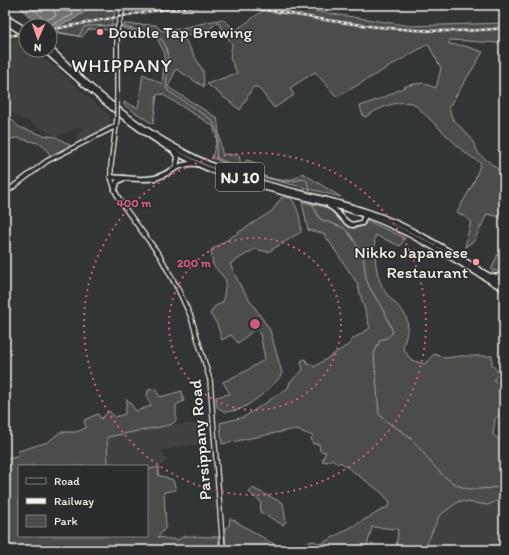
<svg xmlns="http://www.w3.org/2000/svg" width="509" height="555" font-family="Itim,sans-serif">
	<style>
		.built { fill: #404242 }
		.green { fill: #4b4d4c; stroke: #a09f9a }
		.water { fill: #727370; stroke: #a6a5a0 }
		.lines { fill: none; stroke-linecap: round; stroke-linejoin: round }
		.shore { stroke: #c0bfb8; stroke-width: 1 }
		.stream { stroke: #a6a5a0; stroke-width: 1 }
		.river { stroke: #727370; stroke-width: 5 }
		.secondary-casing { stroke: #f4f1e8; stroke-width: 6 }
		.primary-casing { stroke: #f4f1e8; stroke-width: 7 }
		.secondary { stroke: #2a2d2e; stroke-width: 3.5 }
		.primary { stroke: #2a2d2e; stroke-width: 4 }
		.rail-casing { stroke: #f4f1e8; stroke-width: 2.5 }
		.rail { stroke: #2a2d2e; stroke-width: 1; stroke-dasharray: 3; stroke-linecap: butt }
		.secondary-bridge-casing { stroke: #f4f1e8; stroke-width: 6; stroke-linecap: butt }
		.secondary-bridge { stroke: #2a2d2e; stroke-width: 3.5 }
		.ring { fill: none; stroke: #d15985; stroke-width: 2; stroke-dasharray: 2 4 }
		.poi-dot { fill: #ff9aa2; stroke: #2a2d2e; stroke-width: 1.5 }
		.labels { text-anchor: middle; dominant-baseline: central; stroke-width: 3; stroke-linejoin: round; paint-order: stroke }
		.shield { fill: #2a2d2e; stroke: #b7b6b0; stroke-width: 1 }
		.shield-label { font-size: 16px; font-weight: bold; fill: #f4f1e8 }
		.poi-label { font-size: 17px; fill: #f4f1e8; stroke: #2a2d2e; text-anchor: start }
		.street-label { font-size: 17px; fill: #f4f1e8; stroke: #2a2d2e }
		.quarter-label { font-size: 19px; letter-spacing: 1px; fill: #f4f1e8; stroke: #2a2d2e }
		.centre { fill: #d15985; stroke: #2a2d2e; stroke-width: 2 }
		.ring-label { font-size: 12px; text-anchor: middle; font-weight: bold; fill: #d15985; stroke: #2a2d2e; stroke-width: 3; stroke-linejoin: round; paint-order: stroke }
	</style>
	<rect width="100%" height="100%" fill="#323535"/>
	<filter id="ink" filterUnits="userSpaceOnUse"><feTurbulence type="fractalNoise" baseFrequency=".025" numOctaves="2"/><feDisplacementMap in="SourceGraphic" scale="8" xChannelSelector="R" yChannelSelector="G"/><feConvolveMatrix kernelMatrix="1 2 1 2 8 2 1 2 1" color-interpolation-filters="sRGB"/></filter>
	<g filter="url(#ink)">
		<!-- built -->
		<g class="built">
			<path d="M 15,37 L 26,44 L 26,50 L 36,51 L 110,116 L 108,130 L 78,145 L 76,135 L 84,130 L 80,127 L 57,136 L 11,113 L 5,98 L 5,45 Z"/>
			<path d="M 207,423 L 208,443 L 161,450 L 167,461 L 159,467 L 147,470 L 147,466 L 108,466 L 107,437 L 170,425 Z"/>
			<path d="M 504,498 L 504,550 L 424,550 L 439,516 L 459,501 L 488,505 Z"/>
		</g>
		<!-- green -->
		<g class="green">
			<path d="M 94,5 L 117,5 L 110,30 L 89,29 L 82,37 L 50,30 L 50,28 L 71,21 Z"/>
			<path d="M 265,6 L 307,10 L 411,26 L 504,23 L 504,41 L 498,43 L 450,40 L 449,44 L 465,46 L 483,52 L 449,107 L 452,118 L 471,138 L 479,154 L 504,174 L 504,225 L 500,217 L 487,214 L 474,241 L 465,247 L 471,221 L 457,212 L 473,184 L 481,163 L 465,153 L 413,103 C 396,100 379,108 365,117 L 363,116 L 360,106 L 385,97 L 408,85 L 423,83 L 436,88 L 441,68 L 428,44 L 337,97 L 315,72 L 290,88 L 294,95 L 274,108 L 258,87 L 253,87 L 240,110 L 207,84 L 237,73 L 230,58 L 232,44 L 218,22 L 203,34 L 183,36 L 203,71 L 204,87 L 176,69 L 168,87 L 217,118 L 222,154 L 239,155 L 241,165 L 247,160 L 255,163 L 261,176 C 273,179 292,185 302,173 L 341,197 L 258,176 L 212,158 L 217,139 L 213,126 L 162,94 L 157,95 L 153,124 L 124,105 L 124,102 L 138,108 L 143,74 L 162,84 L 165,54 L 157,38 L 123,28 L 124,24 L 156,25 L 160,30 L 169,31 L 222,19 L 236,30 L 264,10 Z"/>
			<path d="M 5,108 L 8,116 L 19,127 L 42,135 L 56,137 L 70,145 L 51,156 L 42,144 L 17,138 L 5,140 Z"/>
			<path d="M 282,197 L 291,198 C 298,207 301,220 301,232 L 268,252 L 255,249 L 230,264 L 241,287 L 270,330 L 282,373 C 277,384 252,404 240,409 C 236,411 230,411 225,412 L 217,407 L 216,397 L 230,394 L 223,382 L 246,371 L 265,359 L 260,334 L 255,329 L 238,343 L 231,335 L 222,340 L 217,324 L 210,314 L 214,307 L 223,302 L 226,280 L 213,265 L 211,250 L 272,211 Z"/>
			<path d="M 302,202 C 310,204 320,205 327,208 C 341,216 350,240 368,221 L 405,238 L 400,246 L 375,235 C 374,253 375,278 386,293 C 392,301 402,308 406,317 C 410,326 405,339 403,348 L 411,360 L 425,364 L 434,354 L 446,358 L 460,356 L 492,356 L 492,365 L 499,373 L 494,380 L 504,388 L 504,410 L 495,419 L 493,435 L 501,441 L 501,429 L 504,423 L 504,498 L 488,505 L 459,501 L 439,516 L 424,550 L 396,550 L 398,529 L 372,527 L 366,550 L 295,550 L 299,544 L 314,541 L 321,544 L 389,506 L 390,502 L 381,492 L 340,462 L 338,464 L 332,459 L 327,462 L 322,461 L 326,452 L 320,451 L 319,444 L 313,444 L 311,438 L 313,436 L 300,431 L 290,430 L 222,444 L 220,423 L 244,417 L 288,388 L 290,382 L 303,370 L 301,361 L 305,359 L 309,365 L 312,364 L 314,367 L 351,343 L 351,340 L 370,328 L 357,283 L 324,234 L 308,230 Z"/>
			<path d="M 504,240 L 504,267 L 501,272 L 491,270 Z"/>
			<path d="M 155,389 L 160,397 L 182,391 L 184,401 L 176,405 L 176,421 L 170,425 L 107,437 L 108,466 L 19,466 L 19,536 L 147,536 L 147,470 L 159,467 L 158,475 L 173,480 L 176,490 L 164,492 L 166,527 L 158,537 L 177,540 L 185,536 L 219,537 L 219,549 L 190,548 L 187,550 L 5,550 L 5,459 L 17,457 L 18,451 L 48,442 L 60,432 L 76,432 L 86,428 L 84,420 L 98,414 L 101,419 L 109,411 L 115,417 L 125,414 L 127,399 L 136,411 L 151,406 L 147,397 L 148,390 Z"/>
			<path d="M 252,488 L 283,503 L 286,522 L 283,525 L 260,512 L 261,502 L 249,492 Z"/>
			<path d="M 230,518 L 284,550 L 226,550 L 225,528 L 229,526 Z"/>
		</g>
		<!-- water -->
		<path class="water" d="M 18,5 L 46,5 L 76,9 L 85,5 L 94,5 L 71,21 L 50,28 L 50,26 L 38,26 Z"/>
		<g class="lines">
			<!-- shore -->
			<g class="shore">
				<path d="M 29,5 L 45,20 L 56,16 L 52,5"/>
				<path d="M 47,26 L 73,15 L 72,12 L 59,10 L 57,5"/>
			</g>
			<!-- stream -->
			<g class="stream">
				<path d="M 120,26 C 129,28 155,33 161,39 C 172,50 167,74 166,87 L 168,91 L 212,120 L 218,133 L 216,158 L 256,174 L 285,182 L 305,179 L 307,181 L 310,192"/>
				<path d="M 50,29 L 58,33 L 79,36 L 84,27 L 88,26 L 117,25"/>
				<path d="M 312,204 L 320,219 L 344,228 L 351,236 L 363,255 L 366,279 L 370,288 L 386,315 L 393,332 L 387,338 L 380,340 L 374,354 L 379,414 C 387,424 401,429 410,438 C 428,455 442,485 470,489 C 481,490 493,487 504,487"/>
			</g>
			<!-- river -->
			<path class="river" d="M 113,5 L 131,10 L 160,5"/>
			<defs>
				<g id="secondary">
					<path d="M 117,104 L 117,30 L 124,5"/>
					<path d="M 117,118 L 111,165 L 111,177 L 116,193 L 124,207 L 160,256 L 178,289 L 191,317 L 210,380 L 223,550"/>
					<path d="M 5,193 L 47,161 L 116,126"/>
				</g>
				<g id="primary">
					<path d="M 5,17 L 26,30"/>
					<path d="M 5,21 L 26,35"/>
					<path d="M 50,49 C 61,59 72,70 83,80 C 118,112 158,140 200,160 C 254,186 312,193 368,212 C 416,228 461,259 504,285"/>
					<path d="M 45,50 C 94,93 141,137 200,165 C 254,190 313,196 368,216 C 416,234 460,263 504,289"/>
					<path d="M 174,152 L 178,158 L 176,167"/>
					<path d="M 111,177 C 126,178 141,181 155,178 C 170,174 179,162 196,164"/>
					<path d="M 115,190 L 117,182 L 123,178"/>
					<path d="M 329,206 C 340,211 342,222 352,225 L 362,223 L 365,215"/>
					<path d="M 492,276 L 497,277 L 504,273"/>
					<path d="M 504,277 L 504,281"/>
				</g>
			</defs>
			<!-- secondary casing -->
			<use href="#secondary" class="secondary-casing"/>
			<!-- primary casing -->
			<use href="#primary" class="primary-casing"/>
			<!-- secondary -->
			<use href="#secondary" class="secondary"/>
			<!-- primary -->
			<use href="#primary" class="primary"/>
			<defs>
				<g id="rail">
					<path d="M 50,30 C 110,18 171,4 233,7 C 264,8 295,15 326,20 C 385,29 444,35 504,28"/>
					<path d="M 5,36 L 26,34"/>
				</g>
			</defs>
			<!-- rail casing -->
			<use href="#rail" class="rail-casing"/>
			<!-- rail -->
			<use href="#rail" class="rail"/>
			<defs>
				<path id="secondary-bridge" d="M 117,118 L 117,104"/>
			</defs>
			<!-- secondary-bridge casing -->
			<use href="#secondary-bridge" class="secondary-bridge-casing"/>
			<!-- secondary-bridge -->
			<use href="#secondary-bridge" class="secondary-bridge"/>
		</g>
	</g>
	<!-- distance rings -->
	<g class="ring">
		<circle cx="255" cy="324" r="86"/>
		<circle cx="255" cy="324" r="171"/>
	</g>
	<!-- markers -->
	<g class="poi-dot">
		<circle cx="100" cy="32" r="4"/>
		<circle cx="476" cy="262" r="4"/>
	</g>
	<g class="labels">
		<!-- shield labels -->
		<rect class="shield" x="216" y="163" width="48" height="28" rx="3"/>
		<g class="shield-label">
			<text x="240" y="177">NJ 10</text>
		</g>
		<!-- poi labels -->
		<g class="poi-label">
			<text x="108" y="32">Double Tap Brewing</text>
			<text x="468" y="252" text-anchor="end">Nikko Japanese<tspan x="468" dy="20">Restaurant</tspan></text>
		</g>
		<!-- street labels -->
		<g class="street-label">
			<text transform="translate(200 440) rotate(-95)">Parsippany Road</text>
		</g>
		<!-- quarter labels -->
		<g class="quarter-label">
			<text x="122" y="65">WHIPPANY</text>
		</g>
	</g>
	<circle cx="255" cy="324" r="6" class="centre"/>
	<g class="ring-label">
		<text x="134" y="207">400 m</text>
		<text x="194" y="267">200 m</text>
	</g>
	<!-- margin -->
	<rect width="509" height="555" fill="none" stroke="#2a2d2e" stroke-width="20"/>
	<rect x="10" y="10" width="489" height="535" fill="none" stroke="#f4f1e8" stroke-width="1.5" filter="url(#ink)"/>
	<!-- legend -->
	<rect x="18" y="465" width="130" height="72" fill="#2a2d2e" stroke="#7b7b78"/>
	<rect x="26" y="478" width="20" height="6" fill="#2a2d2e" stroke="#7b7b78"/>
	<text x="54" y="485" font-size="12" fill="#f4f1e8">Road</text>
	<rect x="26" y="498" width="20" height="6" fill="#f4f1e8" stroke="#7b7b78"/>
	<text x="54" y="505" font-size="12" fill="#f4f1e8">Railway</text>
	<rect x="26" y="515" width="20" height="12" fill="#4b4d4c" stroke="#7b7b78"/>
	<text x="54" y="525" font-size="12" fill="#f4f1e8">Park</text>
	<!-- north arrow -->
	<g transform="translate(38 38) rotate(182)"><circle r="19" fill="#2a2d2e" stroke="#7b7b78"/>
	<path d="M0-3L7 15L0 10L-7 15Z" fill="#ff9aa2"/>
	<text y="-6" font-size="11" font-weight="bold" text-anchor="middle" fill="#f4f1e8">N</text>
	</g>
</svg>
